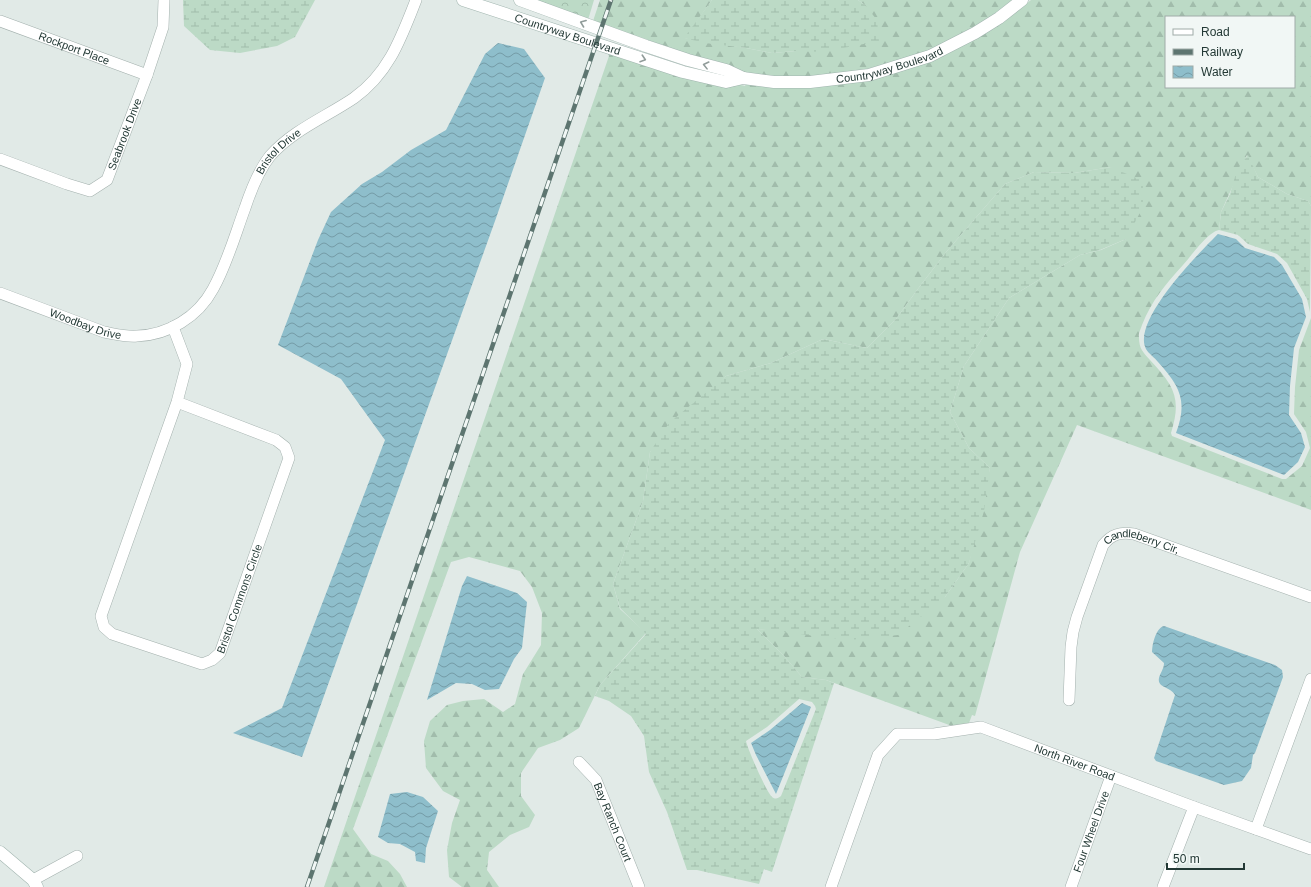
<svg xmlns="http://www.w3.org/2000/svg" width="1311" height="887" font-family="Arial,sans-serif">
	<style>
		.forest { fill: url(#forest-firs); fill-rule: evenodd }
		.wetland { fill: url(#wetland-marsh); fill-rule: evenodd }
		.park { fill: url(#park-crowns) }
		.water { fill: url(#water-waves) }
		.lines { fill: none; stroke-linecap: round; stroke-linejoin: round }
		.street-casing { stroke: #a4b1ae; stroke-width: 12 }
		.secondary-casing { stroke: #a1b5af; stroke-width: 13 }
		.street { stroke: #fff; stroke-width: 11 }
		.secondary { stroke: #fff; stroke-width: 12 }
		.rail-casing { stroke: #5d7570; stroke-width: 4.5 }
		.rail { stroke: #f1f7f5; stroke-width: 3; stroke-dasharray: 9; stroke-linecap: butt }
		.oneway { stroke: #919c9a }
		.labels { text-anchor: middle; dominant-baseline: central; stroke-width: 3; stroke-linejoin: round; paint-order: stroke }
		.street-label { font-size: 11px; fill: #233935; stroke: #f1f7f5 }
	</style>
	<defs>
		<pattern id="forest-firs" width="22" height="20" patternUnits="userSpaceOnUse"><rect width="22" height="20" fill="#bcdac6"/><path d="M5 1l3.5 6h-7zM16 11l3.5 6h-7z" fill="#a1bcab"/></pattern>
		<pattern id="wetland-marsh" width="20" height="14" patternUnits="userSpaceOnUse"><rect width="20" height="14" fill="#bcdac6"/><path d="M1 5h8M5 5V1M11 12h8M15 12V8" fill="none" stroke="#a1bcab"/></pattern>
		<pattern id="park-crowns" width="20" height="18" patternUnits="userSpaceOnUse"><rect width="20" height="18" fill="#bcdac6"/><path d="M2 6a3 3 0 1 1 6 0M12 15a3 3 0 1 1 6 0" fill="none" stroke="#a1bcab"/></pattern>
		<pattern id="water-waves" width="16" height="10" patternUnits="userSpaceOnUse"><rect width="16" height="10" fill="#8ebecb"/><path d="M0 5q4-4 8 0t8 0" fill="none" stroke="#749ba6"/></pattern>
	</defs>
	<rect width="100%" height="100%" fill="#e1eae7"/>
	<!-- forest -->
	<g class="forest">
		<path d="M 600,0 L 712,0 L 685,38 L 746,48 L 772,53 L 796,51 L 865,5 L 858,0 L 1012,0 L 996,13 L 972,28 L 928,51 L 867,69 L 809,77 L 774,77 L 743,73 L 593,21 Z"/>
		<path d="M 1031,0 L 1311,0 L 1311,206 L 1308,201 L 1287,194 L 1258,177 L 1247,155 L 1221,212 L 1219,230 C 1208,232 1191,256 1183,265 C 1165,285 1152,300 1142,325 C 1141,329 1138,333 1139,337 C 1139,349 1143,352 1150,360 C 1174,386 1182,398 1171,433 L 1172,436 L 1282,479 L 1286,479 L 1302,466 L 1310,448 L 1306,432 L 1294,414 L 1295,387 L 1299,350 L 1311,318 L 1311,510 L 1077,425 L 1020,552 L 975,716 L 972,715 L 969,723 L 952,726 L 826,680 L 802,677 L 784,656 L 757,629 L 775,630 L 945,597 L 969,563 L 990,468 L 969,448 L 950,412 L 964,366 L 1009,298 L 1080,255 L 1101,250 L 1126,239 L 1111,167 L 1074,173 L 1034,172 L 1005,184 L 947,251 L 920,286 L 896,319 L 867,348 L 823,339 L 771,363 L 726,376 L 650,452 L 643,501 L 613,584 L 620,609 L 646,633 L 600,685 L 579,728 L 560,740 L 538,748 L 521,773 L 521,796 L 535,815 L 529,827 L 510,835 L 489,852 L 487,870 L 499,887 L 462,887 L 449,877 L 447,850 L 452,823 L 460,800 L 443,791 L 426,768 L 424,741 L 430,721 L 447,705 L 463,701 L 484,699 L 503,712 L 515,704 L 523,674 L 541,645 L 542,613 L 532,587 L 520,571 L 469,557 L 451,562 L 353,829 L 371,854 L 388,861 L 400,874 L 407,887 L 324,887 L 609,56 L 608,53 L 745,86 L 746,84 L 780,88 L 842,84 L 1003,22 ZM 1166,17 L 1294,17 L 1294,87 L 1166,87 Z"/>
	</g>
	<!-- wetland -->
	<g class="wetland">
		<path d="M 183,0 L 315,0 L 295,37 L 277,46 L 240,53 L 210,50 L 184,26 Z"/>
		<path d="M 712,0 L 858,0 L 865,5 L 877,20 L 879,41 L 823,52 L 796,51 L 772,53 L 746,48 L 705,43 L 684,38 Z"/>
		<path d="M 1248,155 L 1258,177 L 1287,194 L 1308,201 L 1311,206 L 1310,312 L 1307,299 L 1287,263 L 1277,254 L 1248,244 L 1238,235 L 1219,230 L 1221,212 L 1230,194 L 1237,170 Z"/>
		<path d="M 1111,167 L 1143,181 L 1143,207 L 1126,239 L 1100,250 L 1080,255 L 1009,298 L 964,366 L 950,412 L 969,448 L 990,468 L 984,511 L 969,563 L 945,597 L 898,635 L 849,640 L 757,629 L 784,656 L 802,677 L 826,680 L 834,683 L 772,872 L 764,869 L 759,884 L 697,870 L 687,870 L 667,812 L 649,772 L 644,736 L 631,716 L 609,701 L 595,696 L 600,685 L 646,634 L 620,608 L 613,584 L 643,501 L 650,452 L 669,423 L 726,376 L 771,363 L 823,339 L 867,348 L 896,319 L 920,286 L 947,251 L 1005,184 L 1034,172 L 1074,173 ZM 799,699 L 812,702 L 815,706 L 816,709 L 781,796 C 778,798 776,800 772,797 C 766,791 748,750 746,741 L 767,727 Z"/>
	</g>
	<!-- park -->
	<path class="park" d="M 534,0 L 594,0 L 588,20 Z"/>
	<!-- water -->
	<g class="water">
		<path d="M 498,43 L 524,49 L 545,78 L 495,221 L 302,757 L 233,733 L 282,708 L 385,440 L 341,379 L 278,345 L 318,240 L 331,212 L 362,184 L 382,172 L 411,150 L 446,130 L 485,54 Z"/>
		<path d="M 1218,234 L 1236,239 L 1245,248 L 1274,257 L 1282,265 L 1302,299 L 1306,317 L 1294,348 L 1290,386 L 1289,415 L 1301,433 L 1305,447 L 1298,462 L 1284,475 L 1176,433 C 1188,401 1180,386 1158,362 C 1155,358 1148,353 1146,349 C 1131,321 1200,252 1218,234 Z"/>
		<path d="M 467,576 L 517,593 L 527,602 L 522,648 L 514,659 L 499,689 L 485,690 L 472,684 L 456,683 L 427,700 L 462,586 Z"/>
		<path d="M 1164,626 L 1275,665 L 1282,670 L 1283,677 L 1255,753 L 1253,755 L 1251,768 L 1242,781 L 1224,785 L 1156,761 L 1154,758 L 1175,695 C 1170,686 1157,688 1159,678 C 1160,673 1164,669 1164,663 L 1152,652 C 1152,644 1156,628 1164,626 Z"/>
		<path d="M 802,703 L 811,707 L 776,794 L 756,755 L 751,743 L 770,730 Z"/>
		<path d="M 407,792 L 423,797 L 438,811 L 426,848 L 425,863 L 416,861 L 415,852 L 400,844 L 388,843 L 378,837 L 390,794 Z"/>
	</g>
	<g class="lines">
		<defs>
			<g id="street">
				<path id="s1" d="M 0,21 L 147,75"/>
				<path id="s2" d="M 0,159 L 67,184 L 90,191 L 107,180 L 147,75 L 163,27 L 164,0"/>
				<path id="s3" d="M 0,293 L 104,332 C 115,334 126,337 137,336 C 168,335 198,317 213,289 C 227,264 235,235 245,208 C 251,190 258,171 270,156 C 293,130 326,117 354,98 C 389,73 401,38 416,0"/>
				<path id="s4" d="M 173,327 L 187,364 L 177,402 L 101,616 L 104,627 L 112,634 L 202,664 L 212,660 L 220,653 L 289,458 L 285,447 L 276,440 L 177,402"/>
				<path id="s5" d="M 1069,700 L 1071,647 L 1073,632 L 1077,617 L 1103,545 C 1112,534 1120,532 1134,534 L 1311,597"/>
				<path id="s6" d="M 579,762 L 596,780 L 639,887"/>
				<path d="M 1256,829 L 1311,679"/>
				<path d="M 33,880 L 77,856"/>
				<path id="s7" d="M 831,887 L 878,755 L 897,734 L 934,734 L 981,727 L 1194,807 L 1311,849"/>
				<path id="s8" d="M 1071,887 L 1111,776"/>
				<path d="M 1163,887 L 1194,807"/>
			</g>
			<g id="secondary">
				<path id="s9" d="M 463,0 L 683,72 L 726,82 L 743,78 L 774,82 L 810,82 L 869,75 L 930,56 L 975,33 L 999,18 L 1022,0"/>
				<path d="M 520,0 L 646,46 L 688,60 L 726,70 L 743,78"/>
				<path d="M 0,852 L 33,880 L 37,887"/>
			</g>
		</defs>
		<!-- street casing -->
		<use href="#street" class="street-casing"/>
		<!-- secondary casing -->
		<use href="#secondary" class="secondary-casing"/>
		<!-- street -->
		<use href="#street" class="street"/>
		<!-- secondary -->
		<use href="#secondary" class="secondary"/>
		<defs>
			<path id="rail" d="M 307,887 L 611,0"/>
		</defs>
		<!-- rail casing -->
		<use href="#rail" class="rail-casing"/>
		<!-- rail -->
		<use href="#rail" class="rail"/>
	</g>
	<!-- one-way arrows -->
	<defs><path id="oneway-chevron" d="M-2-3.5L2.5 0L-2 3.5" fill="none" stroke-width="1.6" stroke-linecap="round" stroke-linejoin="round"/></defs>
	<g class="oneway">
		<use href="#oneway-chevron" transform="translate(583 23) rotate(-159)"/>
		<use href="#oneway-chevron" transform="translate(643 59) rotate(18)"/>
		<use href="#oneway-chevron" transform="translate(706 65) rotate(-166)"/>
	</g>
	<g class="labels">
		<!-- street labels -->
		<g class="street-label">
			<text stroke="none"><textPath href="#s9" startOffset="110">Countryway Boulevard</textPath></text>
			<text stroke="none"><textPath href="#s1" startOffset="79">Rockport Place</textPath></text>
			<text stroke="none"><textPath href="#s9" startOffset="442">Countryway Boulevard</textPath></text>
			<text stroke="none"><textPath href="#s2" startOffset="165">Seabrook Drive</textPath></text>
			<text stroke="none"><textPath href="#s3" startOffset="392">Bristol Drive</textPath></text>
			<text stroke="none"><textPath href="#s3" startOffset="91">Woodbay Drive</textPath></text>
			<text stroke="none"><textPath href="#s5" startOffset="203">Candleberry Cir,</textPath></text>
			<text stroke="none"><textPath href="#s4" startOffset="502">Bristol Commons Circle</textPath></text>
			<text stroke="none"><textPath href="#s7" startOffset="353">North River Road</textPath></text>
			<text stroke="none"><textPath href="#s6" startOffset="70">Bay Ranch Court</textPath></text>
			<text stroke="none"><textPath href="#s8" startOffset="59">Four Wheel Drive</textPath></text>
		</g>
	</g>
	<!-- legend -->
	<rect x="1165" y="16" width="130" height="72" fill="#f1f7f5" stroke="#9faba8"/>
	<rect x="1173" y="29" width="20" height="6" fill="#ffffff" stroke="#9faba8"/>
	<text x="1201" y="36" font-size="12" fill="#233935">Road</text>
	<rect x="1173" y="49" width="20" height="6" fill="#5d7570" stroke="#9faba8"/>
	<text x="1201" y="56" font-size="12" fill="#233935">Railway</text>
	<rect x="1173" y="66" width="20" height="12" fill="url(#water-waves)" stroke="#9faba8"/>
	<text x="1201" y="76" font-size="12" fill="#233935">Water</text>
	<!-- scale -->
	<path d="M1167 863v6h77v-6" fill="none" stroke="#233935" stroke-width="2"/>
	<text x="1173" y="863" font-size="12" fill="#233935" stroke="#f1f7f5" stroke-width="3" paint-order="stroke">50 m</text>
</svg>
